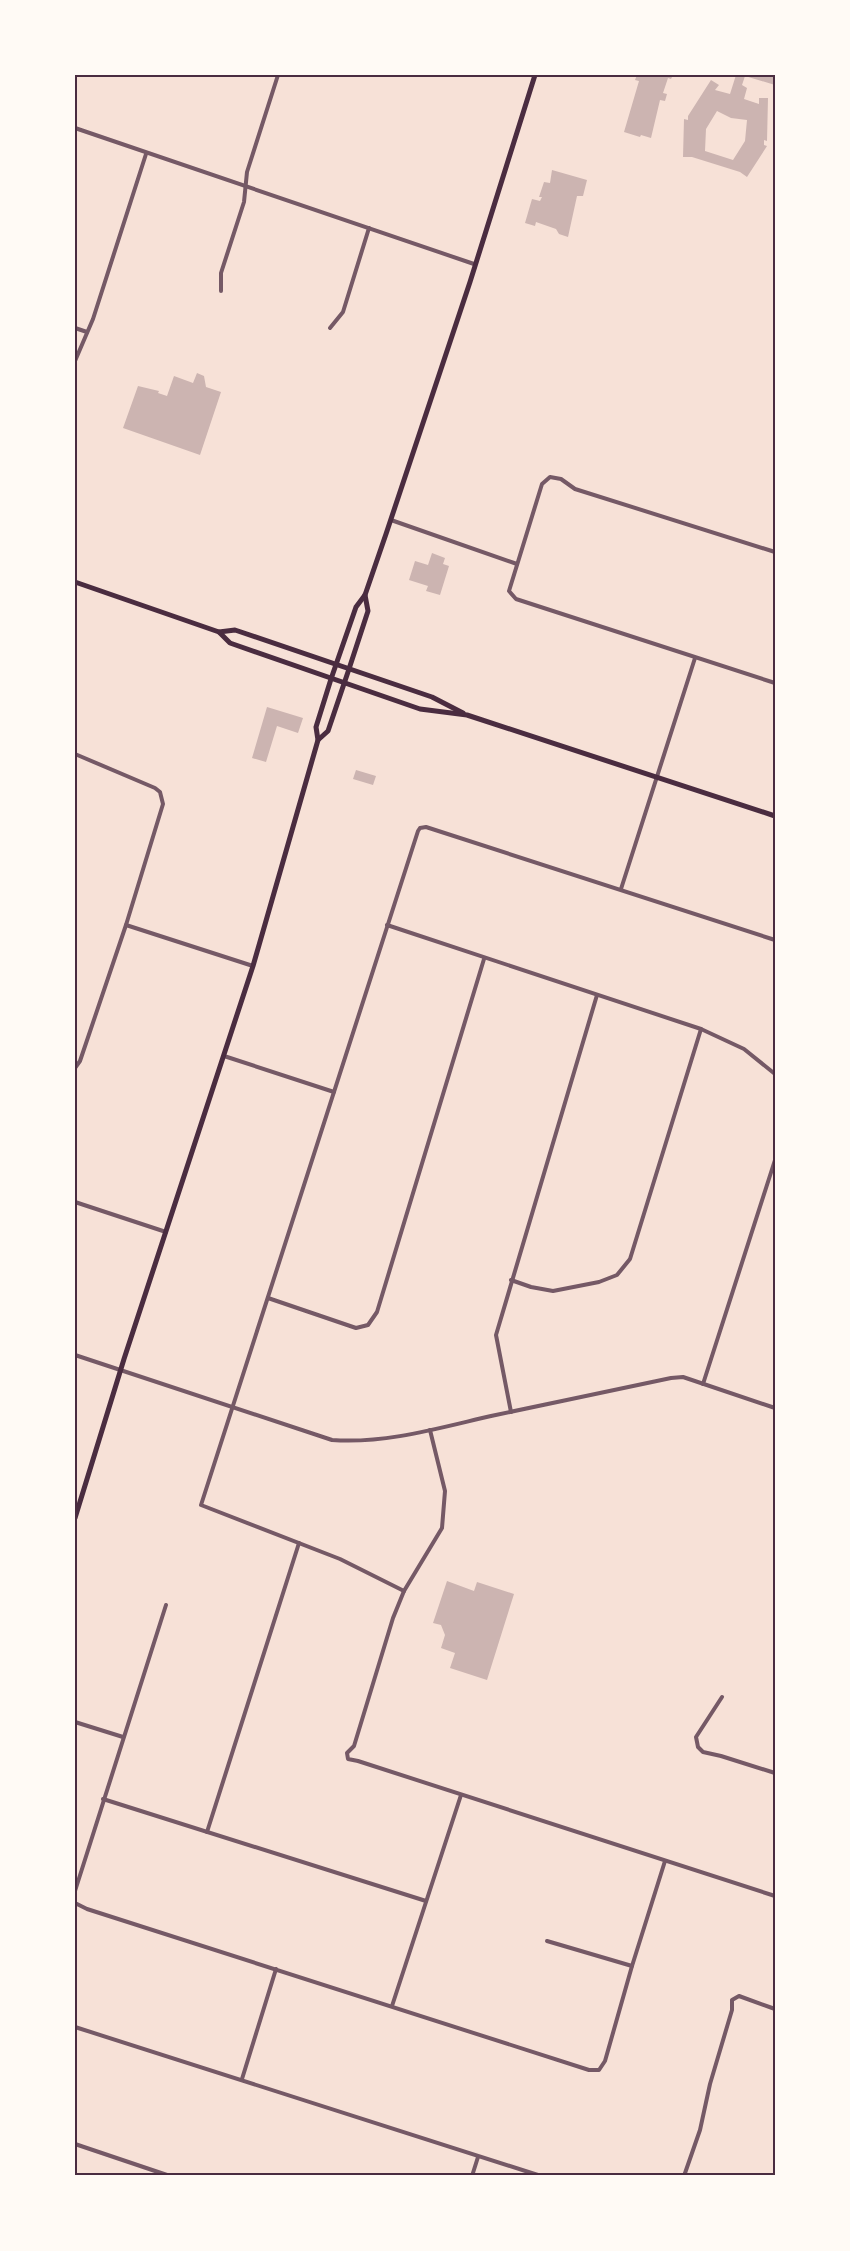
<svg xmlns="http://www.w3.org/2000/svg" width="850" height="2251" font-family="'Noto Serif',serif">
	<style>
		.building { fill: #ccb4b1; fill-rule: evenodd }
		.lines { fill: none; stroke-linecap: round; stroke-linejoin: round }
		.minor { stroke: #755966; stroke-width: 4 }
		.secondary { stroke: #4a2c40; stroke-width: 5 }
		.neatline { fill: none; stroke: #4a2c40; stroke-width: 2 }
	</style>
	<rect width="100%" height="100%" fill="#f7e1d7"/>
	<!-- building -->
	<g class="building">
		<path d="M 637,75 L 673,75 L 671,79 L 668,78 L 663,93 L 667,94 L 665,101 L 660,100 L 651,138 L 641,135 L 640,137 L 624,132 L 639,81 L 635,80 Z"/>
		<path d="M 736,75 L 775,75 L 775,85 L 745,76 L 742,85 L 747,88 L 744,99 L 759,104 L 759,98 L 768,98 L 767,141 L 764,140 L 764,145 L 767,146 L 747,177 L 740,172 L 692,157 L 683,157 L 684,119 L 688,120 L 688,116 L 711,80 L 719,85 L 715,90 L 730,94 ZM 717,111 L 731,118 L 747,120 L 745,141 L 733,160 L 705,151 L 706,129 Z"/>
		<path d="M 552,170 L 587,180 L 583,196 L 577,196 L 568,237 L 559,234 L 556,229 L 536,222 L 535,226 L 525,223 L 532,199 L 540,201 L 542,197 L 539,197 L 544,182 L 550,183 Z"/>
		<path d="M 197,373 L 204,376 L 206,387 L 221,392 L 200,455 L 123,428 L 138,386 L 159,391 L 158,393 L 167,396 L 174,376 L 193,383 Z"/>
		<path d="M 432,553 L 445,558 L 443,564 L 449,566 L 440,595 L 426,591 L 428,586 L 409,580 L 415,561 L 428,565 Z"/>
		<path d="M 267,707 L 303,718 L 298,733 L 277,726 L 266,762 L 252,758 Z"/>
		<path d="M 356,770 L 376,776 L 373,785 L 353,779 Z"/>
		<path d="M 447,1581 L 474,1591 L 477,1582 L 514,1594 L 487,1680 L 450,1668 L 455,1653 L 441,1648 L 445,1635 L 441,1625 L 433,1623 Z"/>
	</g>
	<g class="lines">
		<!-- minor -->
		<g class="minor">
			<path d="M 75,128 L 474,264"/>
			<path d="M 221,291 L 221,273 L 244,202 L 247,172 L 278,75"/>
			<path d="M 75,328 L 87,332"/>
			<path d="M 330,328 L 343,312 L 369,228"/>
			<path d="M 75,361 L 93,319 L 146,154"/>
			<path d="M 391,520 L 517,564"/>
			<path d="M 775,552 L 575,489 L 561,479 L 550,477 L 542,484 L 509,591 L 516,599 L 775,683"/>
			<path d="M 75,754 L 155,788 L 160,792 L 163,804 L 126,925 L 80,1061 L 75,1068"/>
			<path d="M 621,889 L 695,658"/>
			<path d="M 126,925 L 253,966"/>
			<path d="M 387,925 L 701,1029 L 744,1049 L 775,1074"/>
			<path d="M 224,1056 L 334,1092"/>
			<path d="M 75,1202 L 166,1232"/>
			<path d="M 511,1280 L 531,1287 L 553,1291 L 599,1282 L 617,1275 L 630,1259 L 701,1029"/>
			<path d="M 268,1298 L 356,1328 L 368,1325 L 377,1312 L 484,959"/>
			<path d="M 75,1355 L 332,1440 C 385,1444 439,1428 491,1416 C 551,1403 611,1391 671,1378 L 683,1377 L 775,1408"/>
			<path d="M 703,1384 L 775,1160"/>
			<path d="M 511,1412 L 496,1335 L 597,995"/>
			<path d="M 430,1430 L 445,1491 L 442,1528 L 404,1591 L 393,1618 L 354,1746 L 347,1753 L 348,1759 L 358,1761 L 775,1896"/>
			<path d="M 404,1591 L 340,1559 L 201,1505 L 418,831 L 420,828 L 426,827 L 775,940"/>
			<path d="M 722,1697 L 696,1737 L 698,1747 L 703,1752 L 721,1756 L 775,1773"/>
			<path d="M 75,1722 L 123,1737"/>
			<path d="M 103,1799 L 426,1901"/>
			<path d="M 207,1832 L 299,1543"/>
			<path d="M 75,1891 L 166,1605"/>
			<path d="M 75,1903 L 87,1909 L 589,2070 L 599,2070 L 605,2061 L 632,1966 L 665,1861"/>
			<path d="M 547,1941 L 632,1966"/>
			<path d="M 392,2006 L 461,1795"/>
			<path d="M 75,2027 L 541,2176"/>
			<path d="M 242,2079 L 276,1969"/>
			<path d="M 75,2144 L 170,2176"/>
			<path d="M 472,2176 L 478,2157"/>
			<path d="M 684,2176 L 700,2130 L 710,2084 L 732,2010 L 732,2000 L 739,1996 L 775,2009"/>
		</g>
		<!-- secondary -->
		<g class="secondary">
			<path d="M 75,582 L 219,632 L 230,643 L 420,709 L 467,715 L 775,816"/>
			<path d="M 219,632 L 235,630 L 432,697 L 463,713"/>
			<path d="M 318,740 L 328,731 L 349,669 L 368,611 L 365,595"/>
			<path d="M 75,1518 L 124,1359 L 253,966 L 318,740 L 316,727 L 331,679 L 356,607 L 365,595 L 386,534 L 470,282 L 535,75"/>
		</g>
	</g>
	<!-- border -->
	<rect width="850" height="2251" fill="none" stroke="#fffaf5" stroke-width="153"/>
	<rect x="76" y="76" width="698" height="2098" class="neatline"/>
</svg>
